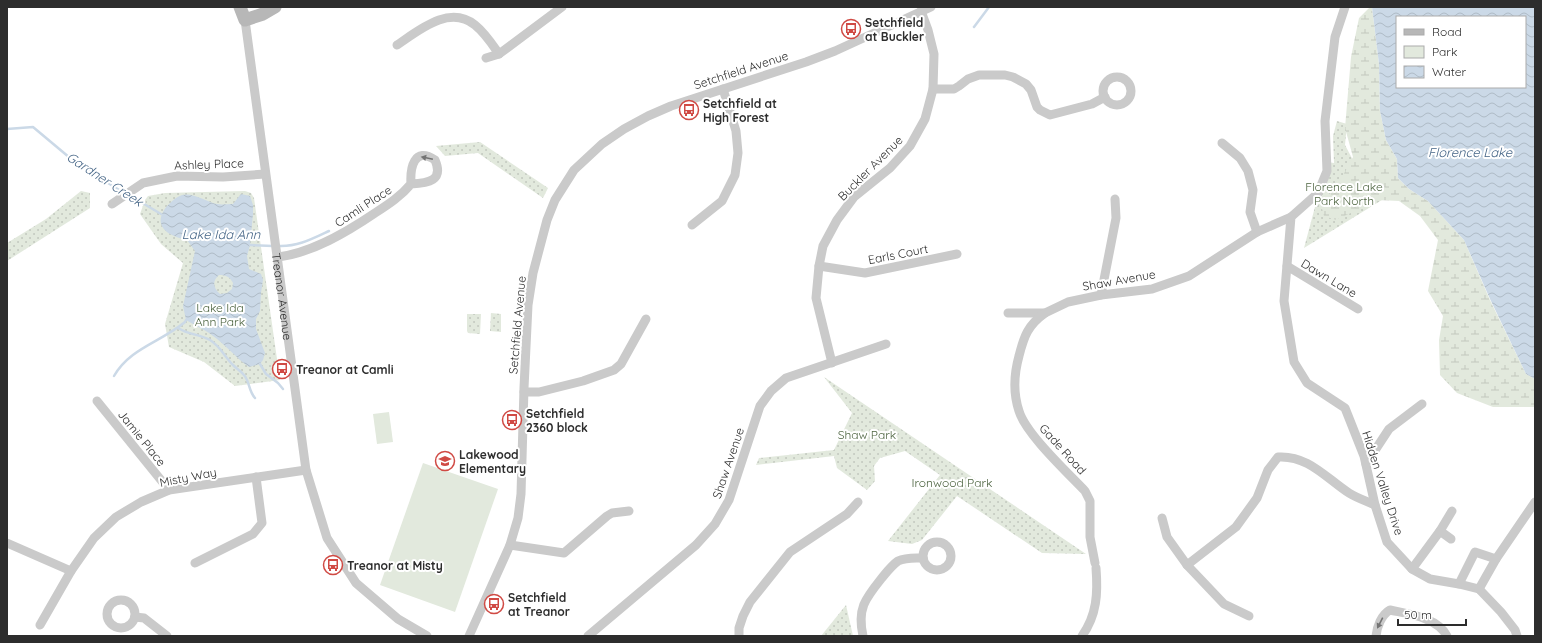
<svg xmlns="http://www.w3.org/2000/svg" width="1542" height="643" font-family="Quicksand,sans-serif">
	<style>
		.green { fill: url(#green-dots) }
		.wetland { fill: url(#wetland-marsh) }
		.pitch { fill: #e2e9dd }
		.water { fill: url(#water-waves); fill-rule: evenodd }
		.lines { fill: none; stroke-linecap: round; stroke-linejoin: round }
		.stream { stroke: #cbd9e7; stroke-width: 2.5 }
		.street { stroke: #cacaca; stroke-width: 9 }
		.secondary { stroke: #b7b7b7; stroke-width: 13 }
		.oneway { fill: #747474 }
		.labels { text-anchor: middle; dominant-baseline: central; stroke-width: 4; stroke-linejoin: round; paint-order: stroke }
		.poi-label { font-size: 12px; font-weight: bold; fill: #2d2d2d; stroke: #fff; text-anchor: start }
		.street-label { font-size: 12px; fill: #2d2d2d; stroke: #fff }
		.park-label { font-size: 12px; fill: #4d6440; stroke: #fff }
		.water-label { font-size: 13px; font-style: italic; fill: #456586; stroke: #fff }
	</style>
	<defs>
		<pattern id="green-dots" width="8" height="8" patternUnits="userSpaceOnUse"><rect width="8" height="8" fill="#e2e9dd"/><path d="M2 2h.1M6 6h.1" fill="none" stroke="#c2c8be" stroke-width="1.8" stroke-linecap="round"/></pattern>
		<pattern id="wetland-marsh" width="20" height="14" patternUnits="userSpaceOnUse"><rect width="20" height="14" fill="#e2e9dd"/><path d="M1 5h8M5 5V1M11 12h8M15 12V8" fill="none" stroke="#c2c8be"/></pattern>
		<pattern id="water-waves" width="16" height="10" patternUnits="userSpaceOnUse"><rect width="16" height="10" fill="#cbd9e7"/><path d="M0 5q4-4 8 0t8 0" fill="none" stroke="#afbbc6"/></pattern>
	</defs>
	<rect width="100%" height="100%" fill="#fff"/>
	<!-- green -->
	<g class="green">
		<path d="M 1337,121 L 1347,124 L 1345,145 L 1355,164 L 1390,195 L 1304,248 L 1327,162 L 1334,163 L 1333,136 Z"/>
		<path d="M 480,142 L 548,188 L 543,198 L 478,153 L 445,156 L 436,146 Z"/>
		<path d="M 81,191 L 90,193 L 90,208 L 7,261 L 7,243 L 46,219 Z"/>
		<path d="M 245,191 L 251,193 L 254,198 L 280,380 L 235,386 L 204,362 L 169,347 L 165,324 L 183,263 L 161,244 L 140,214 L 145,200 L 148,196 L 165,193 Z"/>
		<path d="M 491,313 L 501,314 L 501,332 L 490,331 Z"/>
		<path d="M 467,314 L 481,314 L 480,334 L 468,333 L 467,331 Z"/>
		<path d="M 824,377 L 1086,554 L 1042,553 L 957,496 L 922,540 L 912,544 L 888,541 L 940,475 L 905,451 L 880,458 L 874,466 L 875,481 L 867,490 L 837,468 L 834,456 L 756,465 L 759,458 L 834,450 L 852,413 Z"/>
		<path d="M 846,605 L 853,636 L 821,636 Z"/>
	</g>
	<!-- wetland -->
	<path class="wetland" d="M 1370,7 L 1372,7 L 1379,64 L 1380,111 L 1386,140 L 1397,159 L 1398,178 L 1409,189 L 1428,201 L 1464,240 L 1490,300 L 1526,374 L 1535,379 L 1535,407 L 1493,407 L 1457,393 L 1440,375 L 1439,340 L 1443,316 L 1428,291 L 1438,240 L 1420,216 L 1399,201 L 1378,200 L 1336,220 L 1324,216 L 1321,205 L 1341,179 L 1353,157 L 1345,128 L 1351,57 L 1359,18 Z"/>
	<!-- pitch -->
	<g class="pitch">
		<path d="M 389,412 L 393,442 L 377,444 L 373,414 Z"/>
		<path d="M 423,463 L 498,489 L 455,612 L 380,585 Z"/>
	</g>
	<!-- water -->
	<g class="water">
		<path d="M 1372,7 L 1535,7 L 1535,379 L 1526,374 L 1490,299 L 1464,240 L 1428,201 L 1409,189 L 1398,178 L 1397,159 L 1386,140 L 1380,111 L 1379,64 ZM 1397,17 L 1525,17 L 1525,87 L 1397,87 Z"/>
		<path d="M 241,194 L 250,196 L 253,205 L 253,214 L 250,245 L 247,256 L 249,269 L 261,274 L 263,280 L 261,293 L 260,311 L 256,319 L 256,329 L 265,353 L 263,360 L 260,364 L 249,367 C 236,358 226,345 213,336 C 205,329 195,326 186,320 L 183,306 L 195,251 L 187,240 C 168,236 151,226 167,206 C 171,202 176,197 182,195 C 192,192 207,202 217,204 C 222,205 228,204 233,204 ZM 219,275 C 226,275 230,277 233,283 L 232,289 L 227,293 L 220,294 C 213,288 212,281 219,275 Z"/>
	</g>
	<g class="lines">
		<!-- stream -->
		<g class="stream">
			<path d="M 974,27 L 989,7"/>
			<path d="M 7,129 L 33,127 L 76,163 L 124,193"/>
			<path d="M 129,195 L 161,214"/>
			<path d="M 250,245 L 273,246"/>
			<path d="M 278,246 C 297,247 312,239 329,231"/>
			<path d="M 178,328 C 189,335 199,334 210,340 C 220,346 225,357 233,365 C 237,369 244,373 246,378 C 250,385 249,391 255,398"/>
			<path d="M 260,364 L 266,374 L 278,383 L 283,389"/>
			<path d="M 114,376 C 130,348 161,342 185,322 L 186,320"/>
		</g>
		<!-- street -->
		<g class="street">
			<path d="M 1345,7 L 1335,37 L 1325,121 L 1327,171 L 1318,193 L 1291,217 L 1284,301 L 1294,362 L 1307,383 L 1345,408 L 1364,456 L 1375,505 L 1387,542 L 1412,569 L 1430,579 L 1459,584 L 1479,589 L 1501,612 L 1515,630 L 1517,636"/>
			<path id="s1" d="M 245,20 L 306,470 L 327,538 L 356,583 L 398,619 L 427,636"/>
			<path d="M 397,45 C 418,31 449,4 475,25 C 485,33 492,44 499,54"/>
			<path d="M 486,58 L 499,54 L 562,7"/>
			<circle cx="1117" cy="91" r="14"/>
			<path d="M 933,89 L 954,89 L 959,86 L 968,79 L 979,75 L 1005,75 L 1013,77 L 1026,84 L 1031,90 L 1037,107 L 1040,110 L 1050,115 L 1092,104 L 1105,97"/>
			<path d="M 1222,143 L 1240,158 L 1248,171 L 1253,190 L 1250,212 L 1257,232"/>
			<path d="M 112,204 L 143,183 L 177,176 L 223,177 L 265,174"/>
			<path d="M 692,225 L 722,201 L 735,175 L 738,153 L 736,131 L 723,89"/>
			<path d="M 278,257 C 312,253 347,232 375,213 C 389,204 401,196 411,184 C 410,168 414,146 435,160 C 444,181 428,183 411,184"/>
			<path d="M 819,266 L 865,273 L 957,254"/>
			<path d="M 1287,266 L 1358,309"/>
			<path d="M 1101,295 L 1116,218 L 1115,199"/>
			<path d="M 1008,313 L 1045,313 L 1068,302 L 1101,295 L 1152,289 L 1189,276 L 1257,232 L 1291,217"/>
			<path d="M 1045,313 C 1028,325 1024,336 1019,356 C 1014,374 1013,393 1019,411 C 1026,434 1067,472 1085,491 L 1090,501 L 1090,537 L 1095,563"/>
			<path d="M 832,363 L 816,298 L 819,266 L 823,246 L 837,220 L 854,197 L 890,168 L 910,146 L 925,119 L 933,89 L 934,54 L 928,30 L 921,11"/>
			<path d="M 524,392 L 539,392 L 583,381 L 614,370 L 621,364 L 646,319"/>
			<path d="M 97,401 L 169,490"/>
			<path d="M 1366,464 L 1389,429 L 1422,404"/>
			<path d="M 1162,518 L 1167,537 L 1187,565 L 1224,604 L 1249,616"/>
			<path d="M 1440,531 L 1451,539"/>
			<circle cx="937" cy="556" r="14"/>
			<path d="M 7,543 L 71,571"/>
			<path d="M 510,545 L 564,553 L 607,516 L 612,513 L 629,511"/>
			<path d="M 195,563 L 253,534 L 262,523 L 256,477"/>
			<path d="M 1187,565 L 1236,527 L 1257,498 L 1268,470 L 1278,457 C 1308,455 1326,478 1349,493 C 1357,498 1366,501 1375,505"/>
			<path d="M 1412,569 L 1440,531 L 1452,511"/>
			<path d="M 1459,584 L 1475,552 L 1496,559"/>
			<path d="M 1479,589 L 1496,559 L 1535,502"/>
			<circle cx="121" cy="614" r="14"/>
			<path d="M 135,617 L 144,618 L 167,636"/>
			<path d="M 40,625 L 71,571 L 94,538 L 116,517 L 141,502 L 169,490 L 306,470"/>
			<path d="M 469,636 L 510,545 L 518,518 L 521,494 L 524,388 L 528,305 L 533,273 L 547,220 L 555,200 L 574,170 L 602,144 L 624,129 L 648,116 L 671,106 L 806,62 L 835,51 L 931,7"/>
			<path d="M 588,636 L 696,545 L 715,524 L 729,500 L 760,406 L 771,391 L 786,378 L 886,344"/>
			<path d="M 739,636 L 739,628 L 743,616 L 750,602 L 790,552 L 847,514 L 858,502"/>
			<path d="M 863,636 C 857,609 865,599 881,579 C 886,573 891,566 898,561 C 906,557 915,558 923,558"/>
			<path d="M 1082,636 C 1097,615 1098,593 1096,568"/>
			<path d="M 1376,636 C 1377,627 1381,615 1390,610 C 1408,614 1437,617 1447,636"/>
		</g>
		<!-- secondary -->
		<path class="secondary" d="M 240,7 L 245,20 L 263,14 L 275,7"/>
	</g>
	<!-- one-way arrows -->
	<defs><path id="oneway-solid" d="M-6-.8H1V-3.2L6.5 0L1 3.2V.8H-6Z"/></defs>
	<g class="oneway">
		<use href="#oneway-solid" transform="translate(427 158) rotate(-168)"/>
		<use href="#oneway-solid" transform="translate(1380 623) rotate(117)"/>
	</g>
	<!-- icons -->
	<defs>
		<symbol id="bus-ring" viewBox="-11 -11 22 22"><circle r="9.5" fill="#fff" stroke="#d04a44" stroke-width="1.5"/><path d="M-5-6H5V4H4V6H2V4H-2V6H-4V4H-5ZM-3.5-4V0h7V-4ZM-3.5 1.2v1.5H-2V1.2ZM2 1.2v1.5H3.5V1.2Z" fill="#d04a44"/></symbol>
		<symbol id="school-ring" viewBox="-11 -11 22 22"><circle r="9.5" fill="#fff" stroke="#d04a44" stroke-width="1.5"/><path d="M0-5L7-2L0 1L-7-2ZM-4 1L0 2.5L4 1V4Q0 6-4 4Z" fill="#d04a44"/></symbol>
	</defs>
	<g fill-rule="evenodd">
		<use href="#bus-ring" x="840" y="18" width="22" height="22"/>
		<use href="#bus-ring" x="678" y="99" width="22" height="22"/>
		<use href="#bus-ring" x="271" y="358" width="22" height="22"/>
		<use href="#bus-ring" x="501" y="409" width="22" height="22"/>
		<use href="#school-ring" x="434" y="450" width="22" height="22"/>
		<use href="#bus-ring" x="322" y="554" width="22" height="22"/>
		<use href="#bus-ring" x="483" y="593" width="22" height="22"/>
	</g>
	<g class="labels">
		<!-- poi labels -->
		<g class="poi-label">
			<text x="865" y="22">Setchfield<tspan x="865" dy="14">at Buckler</tspan></text>
			<text x="703" y="103">Setchfield at<tspan x="703" dy="14">High Forest</tspan></text>
			<text x="296" y="369">Treanor at Camli</text>
			<text x="526" y="413">Setchfield<tspan x="526" dy="14">2360 block</tspan></text>
			<text x="459" y="454">Lakewood<tspan x="459" dy="14">Elementary</tspan></text>
			<text x="347" y="565">Treanor at Misty</text>
			<text x="508" y="597">Setchfield<tspan x="508" dy="14">at Treanor</tspan></text>
		</g>
		<!-- street labels -->
		<g class="street-label">
			<text transform="translate(741 70) rotate(-18)">Setchfield Avenue</text>
			<text transform="translate(209 164) rotate(-2)">Ashley Place</text>
			<text transform="translate(870 168) rotate(-45)">Buckler Avenue</text>
			<text transform="translate(363 206) rotate(-33)">Camli Place</text>
			<text transform="translate(898 254) rotate(-11)">Earls Court</text>
			<text transform="translate(1329 278) rotate(31)">Dawn Lane</text>
			<text transform="translate(1119 280) rotate(-10)">Shaw Avenue</text>
			<text stroke="none"><textPath href="#s1" startOffset="279">Treanor Avenue</textPath></text>
			<text transform="translate(517 325) rotate(-85)">Setchfield Avenue</text>
			<text transform="translate(142 438) rotate(51)">Jamie Place</text>
			<text transform="translate(1063 449) rotate(48)">Gade Road</text>
			<text transform="translate(728 463) rotate(-71)">Shaw Avenue</text>
			<text transform="translate(188 477) rotate(-11)">Misty Way</text>
			<text transform="translate(1383 483) rotate(72)">Hidden Valley Drive</text>
		</g>
		<!-- park labels -->
		<g class="park-label">
			<text x="1344" y="186">Florence Lake<tspan x="1344" dy="14">Park North</tspan></text>
			<text x="220" y="307">Lake Ida<tspan x="220" dy="14">Ann Park</tspan></text>
			<text x="867" y="434">Shaw Park</text>
			<text x="952" y="482">Ironwood Park</text>
		</g>
		<!-- water labels -->
		<g class="water-label">
			<text x="1470" y="152">Florence Lake</text>
			<text transform="translate(105 179) rotate(33)">Gardner Creek</text>
			<text x="221" y="234">Lake Ida Ann</text>
		</g>
	</g>
	<!-- border -->
	<rect width="1542" height="643" fill="none" stroke="#2d2d2d" stroke-width="16"/>
	<!-- legend -->
	<rect x="1396" y="16" width="130" height="72" fill="#ffffff" stroke="#ababab"/>
	<rect x="1404" y="29" width="20" height="6" fill="#b7b7b7" stroke="#ababab"/>
	<text x="1432" y="36" font-size="12" fill="#2d2d2d">Road</text>
	<rect x="1404" y="46" width="20" height="12" fill="#e2e9dd" stroke="#ababab"/>
	<text x="1432" y="56" font-size="12" fill="#2d2d2d">Park</text>
	<rect x="1404" y="66" width="20" height="12" fill="url(#water-waves)" stroke="#ababab"/>
	<text x="1432" y="76" font-size="12" fill="#2d2d2d">Water</text>
	<!-- scale -->
	<path d="M1398 619v6h68v-6" fill="none" stroke="#2d2d2d" stroke-width="2"/>
	<text x="1404" y="619" font-size="12" fill="#2d2d2d" stroke="#ffffff" stroke-width="3" paint-order="stroke">50 m</text>
</svg>
